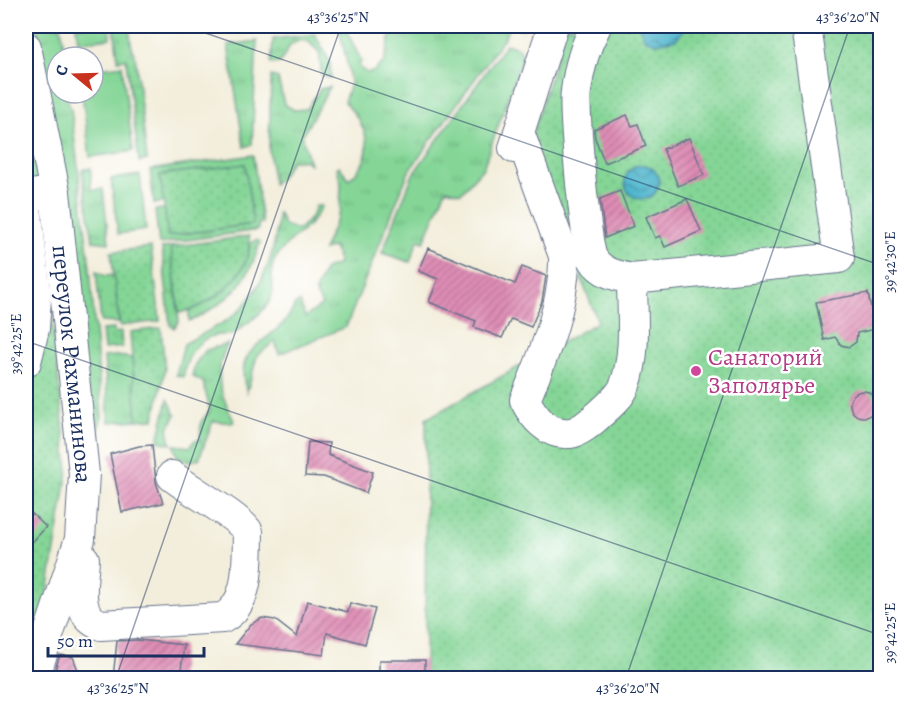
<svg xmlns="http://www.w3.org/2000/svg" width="906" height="704" font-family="Alegreya,serif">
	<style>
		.grass { fill: url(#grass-tufts); stroke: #50827a; stroke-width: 1.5 }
		.park { fill: url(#park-dots); stroke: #50827a; stroke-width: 1.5 }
		.pitch { fill: #84d596; stroke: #50827a; stroke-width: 1.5 }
		.water { fill: url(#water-waves); stroke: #357296; stroke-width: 1.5 }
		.building { fill: url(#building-hatch) }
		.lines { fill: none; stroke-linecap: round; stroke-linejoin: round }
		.minor-casing { stroke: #67728a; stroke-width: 32 }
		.minor { stroke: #fff; stroke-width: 30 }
		.ticks { fill: none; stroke: #1b2f5e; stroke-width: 1.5; stroke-opacity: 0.45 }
		.hotel-dot { fill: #d1479c; stroke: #fff; stroke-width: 2 }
		.labels { text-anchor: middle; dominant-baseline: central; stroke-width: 5; stroke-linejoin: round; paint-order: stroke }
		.hotel-label { font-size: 24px; fill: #b23c85; stroke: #fff; text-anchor: start }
		.street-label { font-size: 24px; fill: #1b2f5e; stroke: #fff }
		.neatline { fill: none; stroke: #1b2f5e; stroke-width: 2 }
		.ticks-label { font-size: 15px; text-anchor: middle; fill: #1b2f5e }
	</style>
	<defs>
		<pattern id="grass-tufts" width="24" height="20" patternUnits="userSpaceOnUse" patternTransform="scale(1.5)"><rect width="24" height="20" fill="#84d596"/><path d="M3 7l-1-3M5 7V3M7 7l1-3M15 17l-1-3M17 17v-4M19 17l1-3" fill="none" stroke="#71b784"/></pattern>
		<pattern id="park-dots" width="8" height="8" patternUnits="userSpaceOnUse" patternTransform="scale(1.5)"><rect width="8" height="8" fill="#84d596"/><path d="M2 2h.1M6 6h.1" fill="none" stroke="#71b784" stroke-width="1.8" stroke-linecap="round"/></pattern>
		<pattern id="water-waves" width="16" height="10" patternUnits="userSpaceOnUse" patternTransform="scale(1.5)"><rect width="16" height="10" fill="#4fb6cd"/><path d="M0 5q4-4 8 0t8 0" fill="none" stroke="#4194aa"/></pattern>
		<pattern id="building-hatch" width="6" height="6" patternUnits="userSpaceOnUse" patternTransform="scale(1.5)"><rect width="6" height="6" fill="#df8db5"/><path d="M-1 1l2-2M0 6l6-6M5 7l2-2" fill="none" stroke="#b47496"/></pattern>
	</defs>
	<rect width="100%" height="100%" fill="#fff"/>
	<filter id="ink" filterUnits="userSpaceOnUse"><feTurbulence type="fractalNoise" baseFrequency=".0167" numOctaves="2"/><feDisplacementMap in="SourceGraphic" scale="12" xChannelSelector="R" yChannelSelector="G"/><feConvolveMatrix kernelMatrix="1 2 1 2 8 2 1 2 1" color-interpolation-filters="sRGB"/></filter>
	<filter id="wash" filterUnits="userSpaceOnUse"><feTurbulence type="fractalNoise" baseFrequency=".008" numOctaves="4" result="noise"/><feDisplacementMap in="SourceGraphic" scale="24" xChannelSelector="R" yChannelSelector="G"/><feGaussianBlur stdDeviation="1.35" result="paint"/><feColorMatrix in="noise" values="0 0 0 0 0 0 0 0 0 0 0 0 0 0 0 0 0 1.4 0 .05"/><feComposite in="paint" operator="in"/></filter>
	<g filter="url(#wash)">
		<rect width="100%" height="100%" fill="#f3eedb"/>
		<!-- grass -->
		<g class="grass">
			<path d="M 37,26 L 61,26 L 65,55 L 57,57 L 57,93 L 65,93 L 71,109 L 90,268 L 102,417 L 98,429 L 100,460 L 91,462 Z"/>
			<path d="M 114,26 L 129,26 L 132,49 L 135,54 L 147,160 L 139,162 L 126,59 L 118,60 Z"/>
			<path d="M 344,26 L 361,60 L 359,67 L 367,73 L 373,72 L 384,62 L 393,26 L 532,26 L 521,29 L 509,26 L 505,37 L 409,171 L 346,327 L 279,354 L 275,341 L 257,356 L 247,392 C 229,340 281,344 295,304 L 300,302 L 305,317 L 322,305 L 315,292 L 325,269 L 339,264 L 334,247 L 323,250 L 340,212 L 341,183 L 337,168 L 339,166 L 349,179 C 379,155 367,125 344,102 L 350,84 L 349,72 L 340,32 Z"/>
			<path d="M 315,34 L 330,62 L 331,78 L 322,76 L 319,52 L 309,42 L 302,40 L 291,44 L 280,63 L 271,64 L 273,39 Z"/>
			<path d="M 257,41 L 252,145 L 244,147 L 228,45 Z"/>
			<path d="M 506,44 L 518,48 L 523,56 L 483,168 L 461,193 L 446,189 L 424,242 L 418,240 L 410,262 L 382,253 L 413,174 Z"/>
			<path d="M 271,76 L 278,78 L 284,104 L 294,110 L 307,109 L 320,89 L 330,87 L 302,136 L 310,164 L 304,160 L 291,161 L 280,179 L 273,184 L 269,150 Z"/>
			<path d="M 253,155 L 262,223 L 258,224 L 258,230 L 159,244 L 155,210 L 165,209 L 169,236 L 253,224 L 245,164 L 160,175 L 164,202 L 154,204 L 150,170 Z"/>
			<path d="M 91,168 L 91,190 L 103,189 L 109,243 L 93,241 L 82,170 Z"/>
			<path d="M 316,206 L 322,206 C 310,231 288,238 275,259 C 268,271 275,283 272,295 C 267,313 245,323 233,335 C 203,331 188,349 183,377 L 176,375 L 184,344 C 201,334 226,324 240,310 C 265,284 277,248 278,212 L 284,225 L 298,230 L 310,219 Z"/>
			<path d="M 257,240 L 260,242 C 252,272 237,294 210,310 C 204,314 196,320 189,321 L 189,311 C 217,299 248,276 250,243 Z"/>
			<path d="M 171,247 L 179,322 L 174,328 L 170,325 L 162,248 Z"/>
			<path d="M 96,271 L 105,276 L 114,275 L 119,323 L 101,322 Z"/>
			<path d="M 114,329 L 114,333 L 121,332 L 122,347 L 104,349 L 102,330 Z"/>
			<path d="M 228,344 C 212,373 220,393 234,421 L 232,423 L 213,421 L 199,459 L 188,462 L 177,456 L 174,445 L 190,447 L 195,440 L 200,440 L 201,422 L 210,410 L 203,382 L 192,376 L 195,364 L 206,350 Z"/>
			<path d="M 116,356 L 132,358 L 137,420 L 109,422 L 104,357 Z"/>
			<path d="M 168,399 L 176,415 L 168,428 L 171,444 L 158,441 Z"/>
		</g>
		<!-- park -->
		<g class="park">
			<path d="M 566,26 L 880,26 L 880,678 L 425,678 L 426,419 L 598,322 L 529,145 Z"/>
			<path d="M 26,61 L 68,471 L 47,598 L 26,664 Z"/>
			<path d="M 245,164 L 253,224 L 168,236 L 160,175 Z"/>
			<path d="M 249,236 C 253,274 213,306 179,313 L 171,247 Z"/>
			<path d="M 151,247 L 160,321 L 120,326 L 111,252 Z"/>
			<path d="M 161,328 L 165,370 L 154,419 L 137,420 L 130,332 Z"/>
		</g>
		<!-- pitch -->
		<g class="pitch">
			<path d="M 76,26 L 109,26 L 110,38 L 78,42 Z"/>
			<path d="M 122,65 L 133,151 L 90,157 L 82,93 L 93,93 L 93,69 Z"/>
			<path d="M 140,175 L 146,230 L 118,234 L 111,179 Z"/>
		</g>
		<!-- water -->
		<g class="water">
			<path d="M 639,26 L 687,26 L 676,39 L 656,43 L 645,39 Z"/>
			<circle cx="642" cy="182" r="17"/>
		</g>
		<g id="blocks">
			<!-- building -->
			<g class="building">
				<path d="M 627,115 L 632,126 L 638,124 L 646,146 L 605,163 L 595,138 L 594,129 Z"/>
				<path d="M 689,138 L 704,175 L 678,186 L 663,149 Z"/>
				<path d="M 620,191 L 634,226 L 605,238 L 600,199 Z"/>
				<path d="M 687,199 L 701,231 L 665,247 L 660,236 L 655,238 L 646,217 Z"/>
				<path d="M 428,248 L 515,284 L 522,267 L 546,276 L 542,301 L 531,327 L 511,319 L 502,338 L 474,327 L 476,321 L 429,302 L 438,279 L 418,271 Z"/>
				<path d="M 868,293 L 875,329 L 857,333 L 856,342 L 849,347 L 841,345 L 835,337 L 824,340 L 816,302 Z"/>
				<circle cx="863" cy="404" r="13"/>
				<path d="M 308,442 L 329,443 L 328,455 L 373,472 L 366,493 L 324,477 L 305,476 Z"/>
				<path d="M 152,445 L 156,482 L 163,503 L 122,512 L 110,454 L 139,446 Z"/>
				<path d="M 26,508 L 46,527 L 26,549 Z"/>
				<path d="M 307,601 L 348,612 L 350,603 L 375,609 L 365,644 L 327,633 L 324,655 L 235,644 L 251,624 L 262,618 L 275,620 L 297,637 Z"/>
				<path d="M 138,640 L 184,645 L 180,678 L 113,678 L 117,641 Z"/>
				<path d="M 60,655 L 73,657 L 81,678 L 52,678 Z"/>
				<rect x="379" y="660" width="46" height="18"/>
			</g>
		</g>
	</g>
	<g filter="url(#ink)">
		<use href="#blocks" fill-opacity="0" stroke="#67728a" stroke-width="1.5"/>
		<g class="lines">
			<defs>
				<g id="minor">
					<path d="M 596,26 C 585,46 579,67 576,91 C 573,108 585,246 593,259 C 601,273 618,276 632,279 L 839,258 L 806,26"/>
					<path id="s1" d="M 26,47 L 55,192 L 84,474 L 80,539 L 34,678"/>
					<path d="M 519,132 L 564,256 C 565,304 543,357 525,400 C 533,416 548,436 570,433 C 581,432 593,420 601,413 C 609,406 621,396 625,385 C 637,353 632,313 632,279"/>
					<path d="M 514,148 L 553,26"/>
					<path d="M 26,362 L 34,329 L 36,298 L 26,207 L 31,195 L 55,192"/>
					<path d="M 84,559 C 83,581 74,617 101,625 L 223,618 C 251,603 247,560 248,532 C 241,518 188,489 172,476"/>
				</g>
			</defs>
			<!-- minor casing -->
			<use href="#minor" class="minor-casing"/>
			<!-- minor -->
			<use href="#minor" class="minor"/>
		</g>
	</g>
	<!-- ticks -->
	<path class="ticks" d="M 185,26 L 880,265M 26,341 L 880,635M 116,678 L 341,26M 626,678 L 850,26"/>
	<!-- markers -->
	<circle class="hotel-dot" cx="696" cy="371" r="6"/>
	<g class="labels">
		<!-- hotel labels -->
		<g class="hotel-label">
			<text x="708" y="357">Санаторий<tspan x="708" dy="28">Заполярье</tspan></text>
		</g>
		<!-- street labels -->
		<g class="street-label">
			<text stroke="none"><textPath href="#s1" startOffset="321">переулок Рахманинова</textPath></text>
		</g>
	</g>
	<!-- margin -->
	<rect width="906" height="704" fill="none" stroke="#fff" stroke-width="66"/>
	<!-- north arrow -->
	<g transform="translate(75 75) rotate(289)"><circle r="28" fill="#ffffff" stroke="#a4acbf" stroke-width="1.5"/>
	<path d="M0-4.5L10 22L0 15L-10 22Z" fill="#c8321e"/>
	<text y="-9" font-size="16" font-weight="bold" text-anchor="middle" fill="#1b2f5e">С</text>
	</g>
	<!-- scale -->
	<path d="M48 647v9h156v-9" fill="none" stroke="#1b2f5e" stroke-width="3"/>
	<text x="57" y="647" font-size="18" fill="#1b2f5e" stroke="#ffffff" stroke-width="4.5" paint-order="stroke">50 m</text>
	<rect x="33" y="33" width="840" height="638" class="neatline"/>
	<g class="ticks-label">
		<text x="338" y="22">43°36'25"N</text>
		<text x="848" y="22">43°36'20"N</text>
		<text transform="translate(890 262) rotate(-90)" y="5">39°42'30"E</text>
		<text transform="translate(16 344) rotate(-90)" y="5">39°42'25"E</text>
		<text transform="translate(890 633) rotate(-90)" y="5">39°42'25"E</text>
		<text x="118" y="693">43°36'25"N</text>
		<text x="628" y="693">43°36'20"N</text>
	</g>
</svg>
